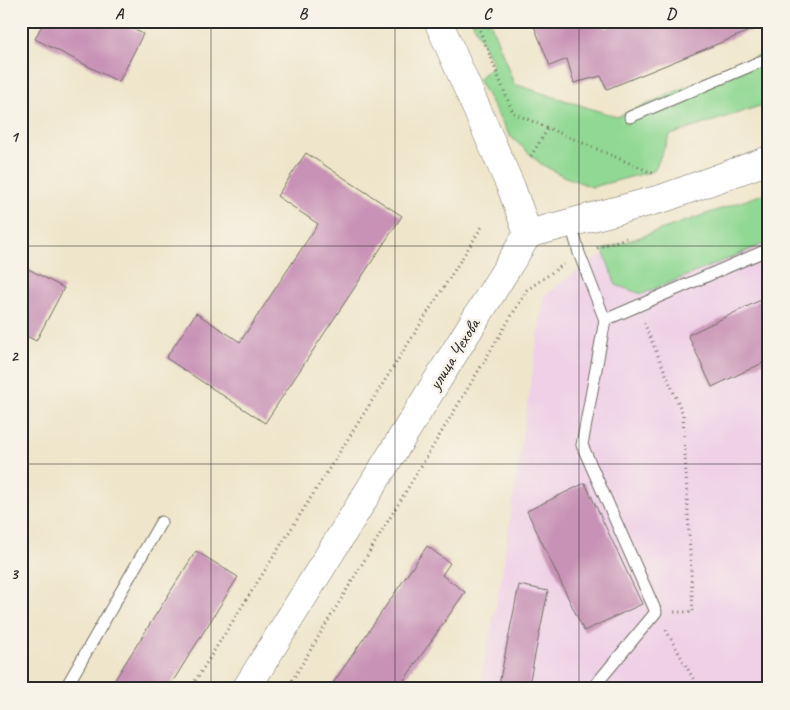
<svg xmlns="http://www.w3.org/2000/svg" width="790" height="710" font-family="Caveat,sans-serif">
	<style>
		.built { fill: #efd0e7 }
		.green { fill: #90d893; stroke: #5e825f }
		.building { fill: #c891b6 }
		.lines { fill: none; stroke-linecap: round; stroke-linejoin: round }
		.service-casing { stroke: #706c63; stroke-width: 13 }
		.tertiary-casing { stroke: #706c63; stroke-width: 29 }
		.path { stroke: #706c63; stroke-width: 3; stroke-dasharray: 1 4; stroke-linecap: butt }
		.service { stroke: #fff; stroke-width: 11 }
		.tertiary { stroke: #fff; stroke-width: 28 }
		.grid { fill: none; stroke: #2b2b2b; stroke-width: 1; stroke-opacity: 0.55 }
		.labels { text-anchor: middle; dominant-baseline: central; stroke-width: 5; stroke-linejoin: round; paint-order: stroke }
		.street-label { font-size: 18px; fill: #2b2b2b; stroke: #f7f3e8 }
		.neatline { fill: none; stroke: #2b2b2b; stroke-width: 2 }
		.grid-label { font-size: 16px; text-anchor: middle; font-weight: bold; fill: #2b2b2b }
	</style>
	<rect width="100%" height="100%" fill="#f7f3e8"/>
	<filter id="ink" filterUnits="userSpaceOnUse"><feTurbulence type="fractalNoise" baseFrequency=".02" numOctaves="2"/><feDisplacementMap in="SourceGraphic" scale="10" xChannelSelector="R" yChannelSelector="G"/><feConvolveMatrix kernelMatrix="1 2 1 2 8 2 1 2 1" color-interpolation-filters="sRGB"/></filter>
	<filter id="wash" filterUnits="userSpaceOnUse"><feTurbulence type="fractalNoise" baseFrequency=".0096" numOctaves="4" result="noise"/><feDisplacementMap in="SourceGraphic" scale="20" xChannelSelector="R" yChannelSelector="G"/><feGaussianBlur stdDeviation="1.12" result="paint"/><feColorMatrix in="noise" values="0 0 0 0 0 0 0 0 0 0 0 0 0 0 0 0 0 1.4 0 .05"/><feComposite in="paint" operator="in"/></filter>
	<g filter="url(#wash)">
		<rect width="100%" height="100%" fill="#efe5ca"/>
		<!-- built -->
		<path class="built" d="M 769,196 L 769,689 L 479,689 L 501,580 L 544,296 L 585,265 L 606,253 Z"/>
		<!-- green -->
		<g class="green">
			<path d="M 472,21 L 490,21 L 514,84 L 617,117 L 769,51 L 769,103 L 670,135 L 654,171 L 592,187 L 563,176 L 541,164 L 510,136 L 478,79 L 493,65 Z"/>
			<path d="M 769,192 L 769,242 L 642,294 L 616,285 L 603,250 Z"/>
		</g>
		<g id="blocks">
			<!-- building -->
			<g class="building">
				<path d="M 44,21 L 119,21 L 143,34 L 119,82 L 35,39 Z"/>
				<path d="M 532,21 L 602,21 L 605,28 L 622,21 L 769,23 L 607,89 L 601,76 L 574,83 L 567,59 L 550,66 Z"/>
				<path d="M 306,153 L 402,216 L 265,423 L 166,358 L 196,313 L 240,342 L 318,224 L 277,196 Z"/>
				<path d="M 21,265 L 64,288 L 36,341 L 21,333 Z"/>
				<path d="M 769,296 L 769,360 L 712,387 L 688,335 Z"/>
				<path d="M 585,483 L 642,604 L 584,631 L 527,511 Z"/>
				<path d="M 427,546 L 450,563 L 442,575 L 465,592 L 398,689 L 329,689 Z"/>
				<path d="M 196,551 L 238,577 L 168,689 L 109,689 Z"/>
				<path d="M 519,585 L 548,591 L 528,689 L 498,689 Z"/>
			</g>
		</g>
	</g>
	<g filter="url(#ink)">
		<use href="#blocks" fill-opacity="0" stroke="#706c63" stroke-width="1"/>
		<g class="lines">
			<defs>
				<g id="service">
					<path d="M 630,117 L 769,58"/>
					<path d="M 571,224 L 579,253 L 605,320 L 769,249"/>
					<path d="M 65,689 L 161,522"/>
					<path d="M 592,689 L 656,612 L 582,445 L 605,320"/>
				</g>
				<g id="tertiary">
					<path d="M 438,21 L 511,187 L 528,234"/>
					<path d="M 246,689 L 528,234 L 664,198 L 769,160"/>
				</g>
			</defs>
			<!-- service casing -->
			<use href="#service" class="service-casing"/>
			<!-- tertiary casing -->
			<use href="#tertiary" class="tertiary-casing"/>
			<!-- path -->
			<g class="path">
				<path d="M 476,21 L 513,113 L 655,174"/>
				<path d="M 531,156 L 548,128"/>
				<path d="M 597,248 L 626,238"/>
				<path d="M 644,323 L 683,414 L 693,612 L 674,612"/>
				<path d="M 666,630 L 699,689"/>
				<path d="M 190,689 L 483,225"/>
				<path d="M 287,689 L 527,290 L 564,264"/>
			</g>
			<!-- service -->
			<use href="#service" class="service"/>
			<!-- tertiary -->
			<use href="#tertiary" class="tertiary"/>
		</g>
	</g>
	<!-- grid -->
	<path class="grid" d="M 211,21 L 211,689M 395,21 L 395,689M 579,21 L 579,689M 21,246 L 769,246M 21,464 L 769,464"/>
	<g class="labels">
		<!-- street labels -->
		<g class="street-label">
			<text transform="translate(454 354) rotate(-58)">улица Чехова</text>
		</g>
	</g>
	<!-- margin -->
	<rect width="790" height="710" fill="none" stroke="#f7f3e8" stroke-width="55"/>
	<rect x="28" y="28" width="734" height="654" class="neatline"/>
	<g class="grid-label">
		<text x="119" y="19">A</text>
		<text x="303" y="19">B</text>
		<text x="487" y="19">C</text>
		<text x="671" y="19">D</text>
		<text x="14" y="142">1</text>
		<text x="14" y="361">2</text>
		<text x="14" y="579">3</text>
	</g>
</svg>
